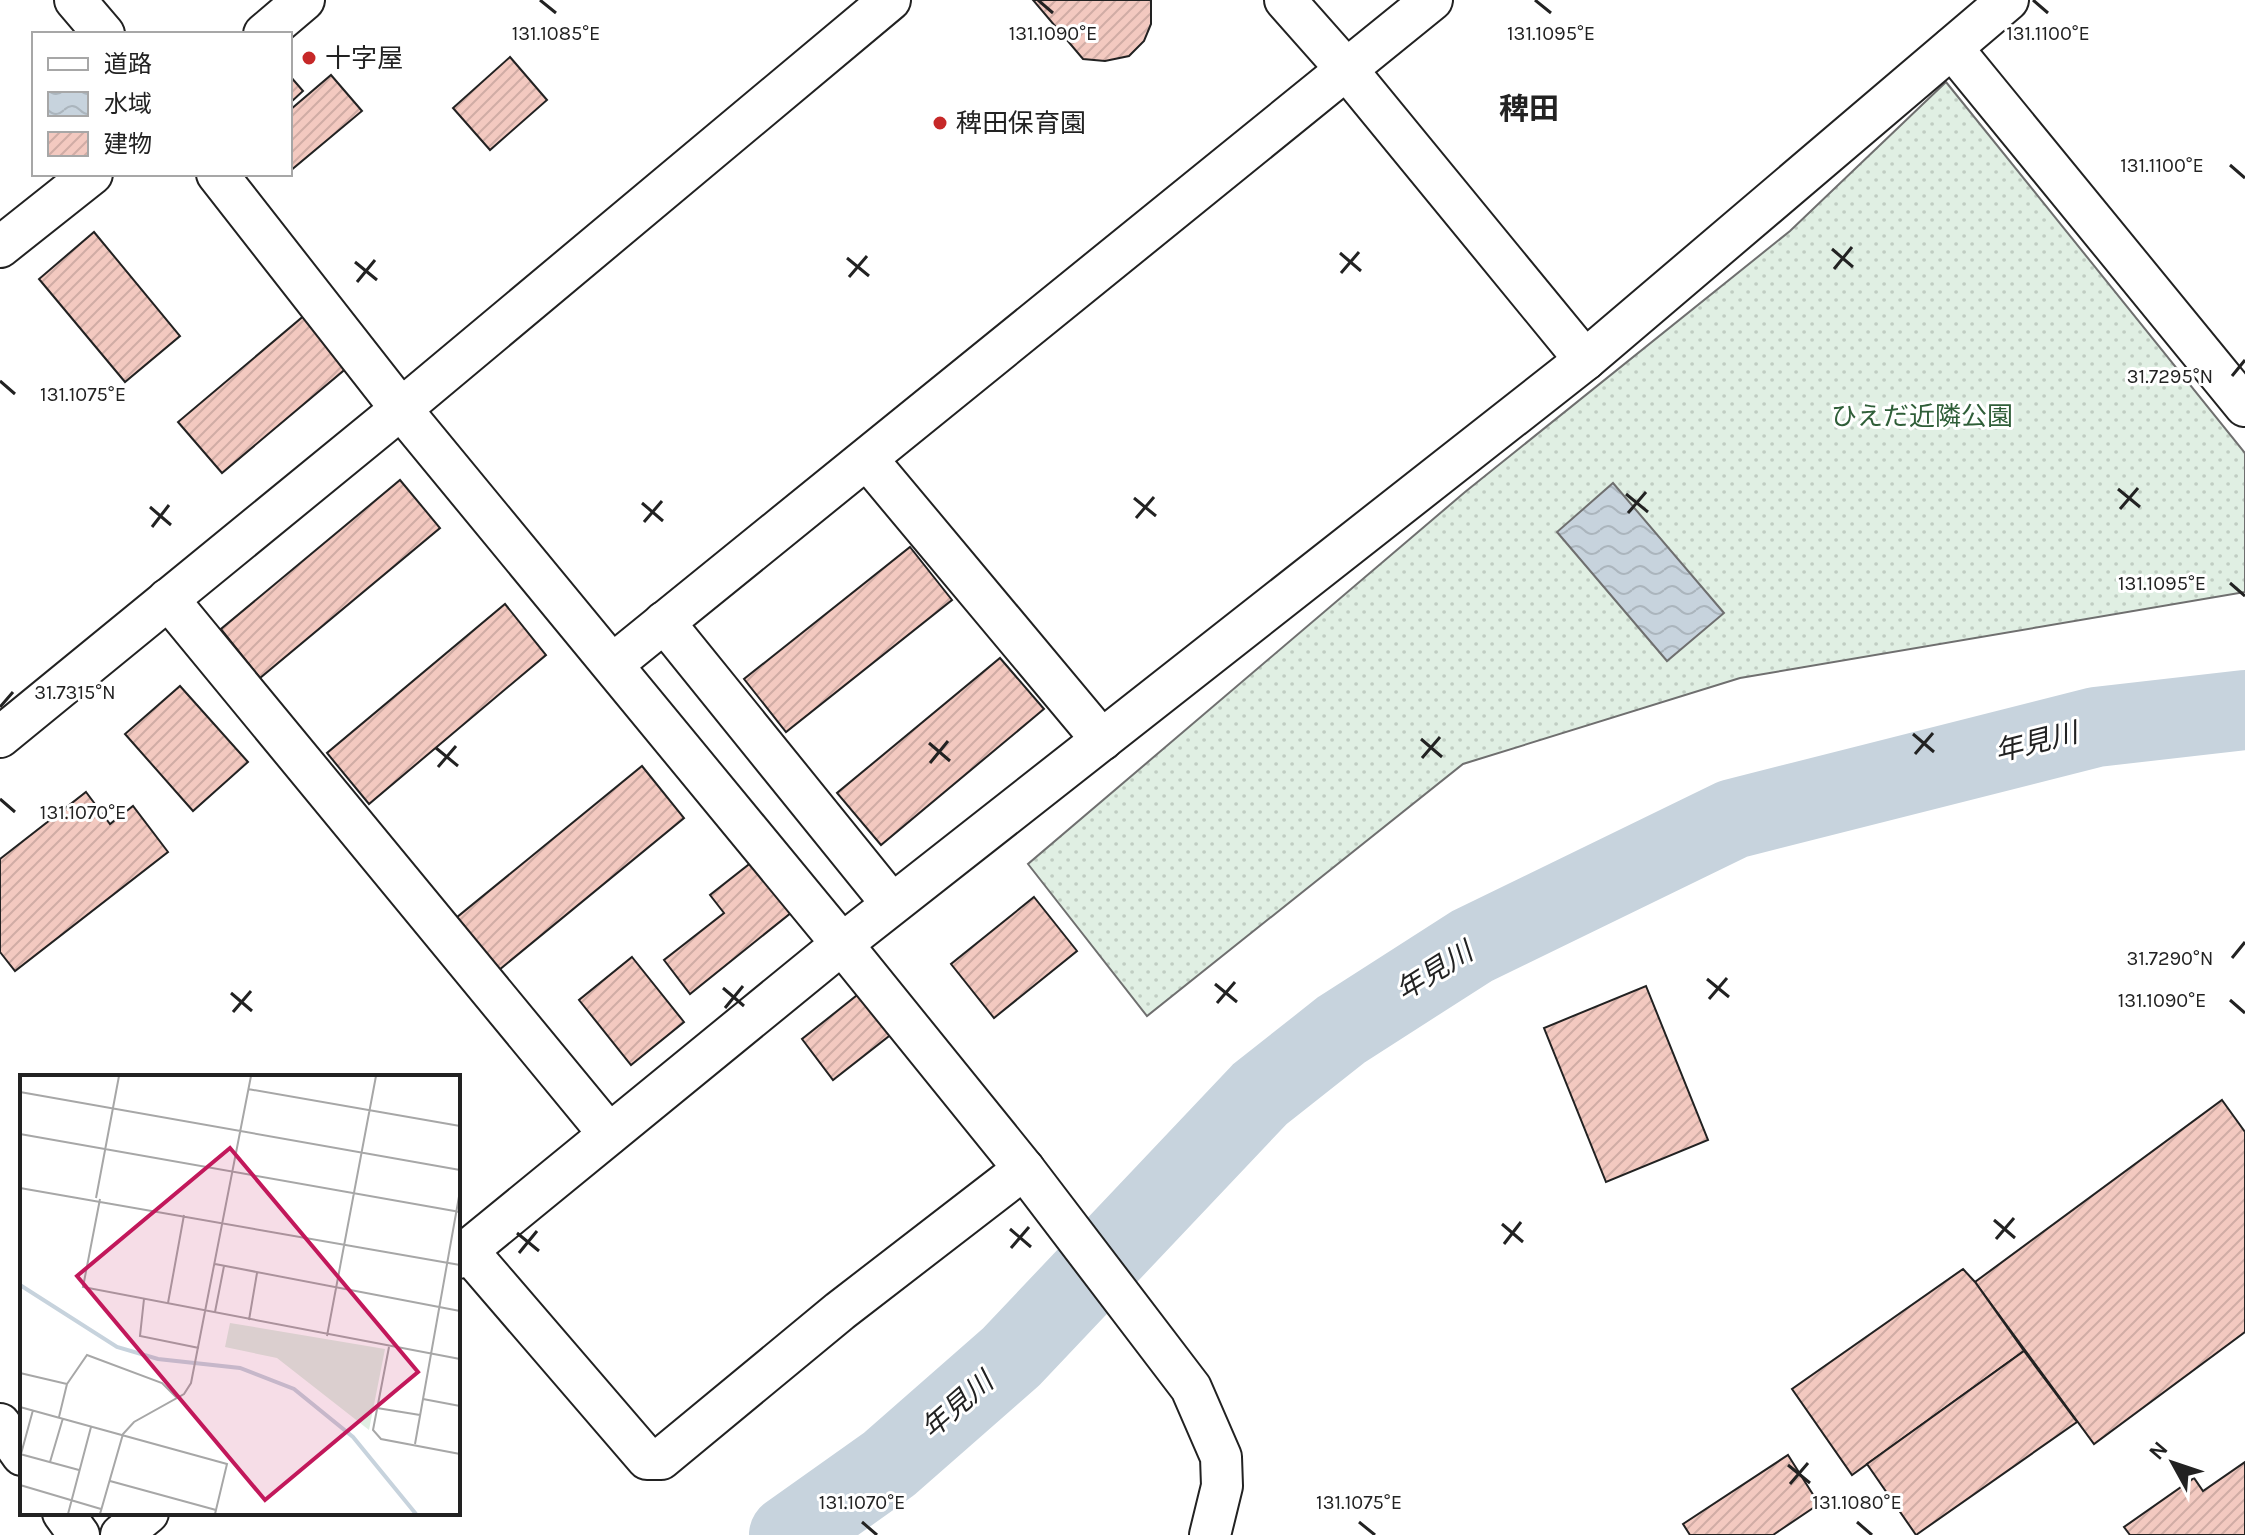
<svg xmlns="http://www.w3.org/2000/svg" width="2245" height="1535" font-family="Karla,'Noto Sans JP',sans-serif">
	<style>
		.grass { fill: url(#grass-dots); stroke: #6f6f6f; stroke-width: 2 }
		.water { fill: url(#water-waves); stroke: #6f6f6f; stroke-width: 2 }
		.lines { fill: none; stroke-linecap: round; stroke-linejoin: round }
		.river { stroke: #c7d3dd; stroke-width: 80 }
		.building { fill: url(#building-hatch); stroke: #222; stroke-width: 2 }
		.street-casing { stroke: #222; stroke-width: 44 }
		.street { stroke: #fff; stroke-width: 40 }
		.ticks { fill: none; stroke: #222; stroke-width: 3 }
		.poi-dot { fill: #c62828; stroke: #fff; stroke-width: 3 }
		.labels { text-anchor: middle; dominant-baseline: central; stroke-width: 6; stroke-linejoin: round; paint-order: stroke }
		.poi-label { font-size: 26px; fill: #222; stroke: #fff; text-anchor: start }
		.park-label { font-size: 26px; fill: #2f5e38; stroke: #fff }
		.water-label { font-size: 28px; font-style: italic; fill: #222; stroke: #fff }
		.quarter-label { font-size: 30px; font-weight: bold; fill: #222; stroke: #fff }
		.inset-river { fill: none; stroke: #c7d3dd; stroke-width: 4 }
		.inset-road { fill: none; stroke: #a7a7a7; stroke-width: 2 }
		.view { fill: #c2185b; fill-opacity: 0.15; stroke: #c2185b; stroke-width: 4 }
		.inset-edge { fill: none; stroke: #222; stroke-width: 4 }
		.ticks-label { font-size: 20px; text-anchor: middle; fill: #222; stroke: #fff; stroke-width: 6; stroke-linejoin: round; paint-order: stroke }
	</style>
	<defs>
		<pattern id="grass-dots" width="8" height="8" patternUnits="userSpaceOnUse" patternTransform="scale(2)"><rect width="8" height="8" fill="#e0efe3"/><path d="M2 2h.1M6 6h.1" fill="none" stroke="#c0cdc2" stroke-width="1.8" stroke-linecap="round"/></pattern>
		<pattern id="water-waves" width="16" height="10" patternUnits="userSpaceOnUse" patternTransform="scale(2)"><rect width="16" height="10" fill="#c7d3dd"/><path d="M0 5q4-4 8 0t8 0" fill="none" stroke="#abb5bd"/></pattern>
		<pattern id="building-hatch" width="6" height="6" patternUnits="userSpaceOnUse" patternTransform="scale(2)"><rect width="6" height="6" fill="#f3c9c0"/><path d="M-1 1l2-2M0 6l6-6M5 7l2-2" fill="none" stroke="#d0aca5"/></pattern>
	</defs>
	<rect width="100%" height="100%" fill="#fff"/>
	<!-- grass -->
	<path class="grass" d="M 1946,82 L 2245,453 L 2245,592 L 1740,678 L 1463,764 L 1147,1016 L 1028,864 L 1465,492 L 1790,231 Z"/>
	<!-- water -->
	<path class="water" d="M 1613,483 L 1724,613 L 1667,661 L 1557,532 Z"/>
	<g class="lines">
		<!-- river -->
		<path class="river" d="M 789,1535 L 889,1464 L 1011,1357 L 1260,1094 L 1341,1030 L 1472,946 L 1733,819 L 2096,727 L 2245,710"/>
	</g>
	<!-- building -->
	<g class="building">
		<path d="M 1033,0 L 1151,0 L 1151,24 L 1144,41 L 1129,56 L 1105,61 L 1083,59 Z"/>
		<path d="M 510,57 L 547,100 L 490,150 L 453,108 Z"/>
		<path d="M 331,75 L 362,111 L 290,171 L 290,110 Z"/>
		<path d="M 290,76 L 303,91 L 290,103 Z"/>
		<path d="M 94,232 L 180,336 L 125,382 L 39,279 Z"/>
		<path d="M 306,314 L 349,366 L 222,473 L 178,422 Z"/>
		<path d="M 400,480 L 440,528 L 260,678 L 221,629 Z"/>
		<path d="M 910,547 L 952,600 L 786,732 L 744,679 Z"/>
		<path d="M 505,604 L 546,655 L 369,804 L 327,753 Z"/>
		<path d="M 1000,658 L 1044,709 L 881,845 L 837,793 Z"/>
		<path d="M 180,686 L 248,762 L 193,811 L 125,734 Z"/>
		<path d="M 642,766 L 684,818 L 499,970 L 456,918 Z"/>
		<path d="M 86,792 L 110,824 L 133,806 L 168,852 L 15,971 L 0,952 L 0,859 Z"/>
		<path d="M 757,858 L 797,908 L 690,994 L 664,960 L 724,913 L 710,895 Z"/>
		<path d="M 1034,897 L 1077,951 L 994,1018 L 951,964 Z"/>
		<path d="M 632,957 L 684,1022 L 631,1065 L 579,1000 Z"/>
		<path d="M 1646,986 L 1708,1140 L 1606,1182 L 1544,1028 Z"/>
		<path d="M 866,988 L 898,1029 L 833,1080 L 802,1039 Z"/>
		<path d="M 2222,1100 L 2245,1132 L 2245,1332 L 2094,1444 L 1975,1282 Z"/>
		<path d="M 1963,1269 L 1975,1282 L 2024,1351 L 1852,1475 L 1792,1389 Z"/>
		<path d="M 2024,1351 L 2077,1422 L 1916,1535 L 1867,1464 Z"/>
		<path d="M 1788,1455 L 1819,1504 L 1773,1535 L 1690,1535 L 1683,1524 Z"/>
		<path d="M 2245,1462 L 2245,1535 L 2130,1535 L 2124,1527 L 2194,1478 L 2203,1491 Z"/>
	</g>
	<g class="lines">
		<defs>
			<g id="street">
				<path d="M 75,0 L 104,34"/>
				<path d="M 1285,0 L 1347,70 L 1585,360"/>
				<path d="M 264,34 L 304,0"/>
				<path d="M 1952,48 L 2245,406"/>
				<path d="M 217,174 L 401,409 L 842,944 L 1024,1169 L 1191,1388 L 1221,1457 L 1222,1486 L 1210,1535"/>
				<path d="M 0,247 L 92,174"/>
				<path d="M 867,459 L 1102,740"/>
				<path d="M 168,599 L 609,1134"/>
				<path d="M 664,622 L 892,904"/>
				<path d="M 613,664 L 1432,0"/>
				<path d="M 0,737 L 401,409 L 890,0"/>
				<path d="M 467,1250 L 647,1459 L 661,1459 L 840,1311 L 1024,1169"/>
				<path d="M 458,1258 L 842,944 L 1585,360 L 2008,0"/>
				<path d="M 0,1424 L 22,1455"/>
				<path d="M 63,1513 L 79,1535"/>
				<path d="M 121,1535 L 148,1513"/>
			</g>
		</defs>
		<!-- street casing -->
		<use href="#street" class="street-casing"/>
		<!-- street -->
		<use href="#street" class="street"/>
	</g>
	<!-- ticks -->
	<path class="ticks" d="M 540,0 L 556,13M 1038,0 L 1053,13M 1535,0 L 1551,13M 2033,0 L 2048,13M 2230,165 L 2245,178M 1832,249 L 1853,267M 1340,253 L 1361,271M 847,258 L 869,276M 355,262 L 377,280M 1834,269 L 1852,247M 1341,273 L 1359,252M 849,277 L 867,256M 357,282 L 375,260M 2232,376 L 2245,360M 0,381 L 15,394M 2118,489 L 2140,507M 1626,494 L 1648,512M 1134,498 L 1156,516M 642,503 L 663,521M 150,507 L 171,525M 2120,509 L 2138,488M 1628,513 L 1646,492M 1136,518 L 1154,497M 644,522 L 662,501M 152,527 L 169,505M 2230,583 L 2245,596M 0,707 L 13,692M 1913,734 L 1934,752M 1421,739 L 1442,757M 929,743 L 950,761M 436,748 L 458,766M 1915,754 L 1933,733M 1422,758 L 1440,737M 930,763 L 948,741M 438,767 L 456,746M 0,799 L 15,812M 2232,958 L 2245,942M 1707,979 L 1729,997M 1215,984 L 1237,1002M 723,988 L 744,1006M 231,993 L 252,1011M 1709,999 L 1727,978M 2230,1000 L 2245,1013M 1217,1003 L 1235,982M 725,1008 L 743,986M 233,1012 L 251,991M 1994,1220 L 2015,1238M 1502,1224 L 1523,1242M 1010,1229 L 1031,1247M 517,1233 L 539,1251M 1996,1239 L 2014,1218M 1504,1244 L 1521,1222M 1011,1248 L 1029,1227M 519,1253 L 537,1231M 1788,1465 L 1810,1483M 1790,1484 L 1808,1463M 862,1522 L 877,1535M 1359,1522 L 1375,1535M 1857,1522 L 1872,1535"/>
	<!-- markers -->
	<g class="poi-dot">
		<circle cx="309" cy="58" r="8"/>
		<circle cx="940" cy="123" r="8"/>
	</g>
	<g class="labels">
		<!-- poi labels -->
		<g class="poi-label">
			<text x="325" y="58">十字屋</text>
			<text x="956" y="123">稗田保育園</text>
		</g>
		<!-- park labels -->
		<g class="park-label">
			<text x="1922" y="416">ひえだ近隣公園</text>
		</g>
		<!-- water labels -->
		<g class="water-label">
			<text transform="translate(2036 742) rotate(-14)">年見川</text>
			<text transform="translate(1434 971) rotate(-32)">年見川</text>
			<text transform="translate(957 1405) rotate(-41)">年見川</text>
		</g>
		<!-- quarter labels -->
		<g class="quarter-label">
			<text x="1529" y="109">稗田</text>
		</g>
	</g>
	<!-- overview -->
	<g transform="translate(20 1075)">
		<rect width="440" height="440" fill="#fff"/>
		<path d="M 210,248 L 365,274 L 349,355 L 257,283 L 205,272 Z" fill="#e0efe3"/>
		<path class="inset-river" d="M 0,210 L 97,272 L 138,284 L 220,293 L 274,314 L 333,362 L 396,439"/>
		<path class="inset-road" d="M 228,14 L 440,51M 0,17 L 440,95M 0,59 L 440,137M 0,113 L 440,190M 76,123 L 99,1M 80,124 L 63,212 L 440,284M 195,189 L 440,236M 124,224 L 120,261 L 179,273M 148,228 L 164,140M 195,237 L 204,191M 229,245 L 237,198M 307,261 L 356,1M 369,272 L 353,355 L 361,364 L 440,379M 0,298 L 47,309 L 39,342M 47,309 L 67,280 L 142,308 L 157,323M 403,324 L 440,331M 0,332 L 207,389 L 195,439M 357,333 L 400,340M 395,369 L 440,116M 0,379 L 59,395M 1,379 L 13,335M 30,387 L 43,343M 90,406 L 196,435M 0,410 L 81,434M 48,439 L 71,352M 80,439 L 103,359 L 114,347 L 164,319 L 171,308 L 231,1"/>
		<path class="view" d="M 210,73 L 398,297 L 245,425 L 57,201 Z"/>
		<rect width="440" height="440" class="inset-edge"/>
	</g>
	<g class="ticks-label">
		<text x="1053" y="40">131.1090°E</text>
		<text x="556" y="40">131.1085°E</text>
		<text x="1551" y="40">131.1095°E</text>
		<text x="2048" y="40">131.1100°E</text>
		<text x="2162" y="172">131.1100°E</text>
		<text x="2170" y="383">31.7295°N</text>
		<text x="83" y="401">131.1075°E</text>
		<text x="2162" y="590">131.1095°E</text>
		<text x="75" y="699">31.7315°N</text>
		<text x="83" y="819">131.1070°E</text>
		<text x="2170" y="965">31.7290°N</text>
		<text x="2162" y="1007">131.1090°E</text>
		<text x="862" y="1509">131.1070°E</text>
		<text x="1359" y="1509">131.1075°E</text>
		<text x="1857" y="1509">131.1080°E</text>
	</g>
	<!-- legend -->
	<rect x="32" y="32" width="260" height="144" fill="#ffffff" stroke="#a7a7a7" stroke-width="2"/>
	<rect x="48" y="58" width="40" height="12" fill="#ffffff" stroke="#a7a7a7" stroke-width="2"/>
	<text x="104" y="72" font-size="24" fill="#222222">道路</text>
	<rect x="48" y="92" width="40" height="24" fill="url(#water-waves)" stroke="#a7a7a7" stroke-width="2"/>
	<text x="104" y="112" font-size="24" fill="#222222">水域</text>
	<rect x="48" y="132" width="40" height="24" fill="url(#building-hatch)" stroke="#a7a7a7" stroke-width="2"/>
	<text x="104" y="152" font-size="24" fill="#222222">建物</text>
	<!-- north arrow -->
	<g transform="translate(2173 1463) rotate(310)" stroke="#ffffff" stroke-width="6" paint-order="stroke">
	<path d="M0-6L14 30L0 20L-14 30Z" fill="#222222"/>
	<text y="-12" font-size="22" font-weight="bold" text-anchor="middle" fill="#222222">N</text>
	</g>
</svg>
